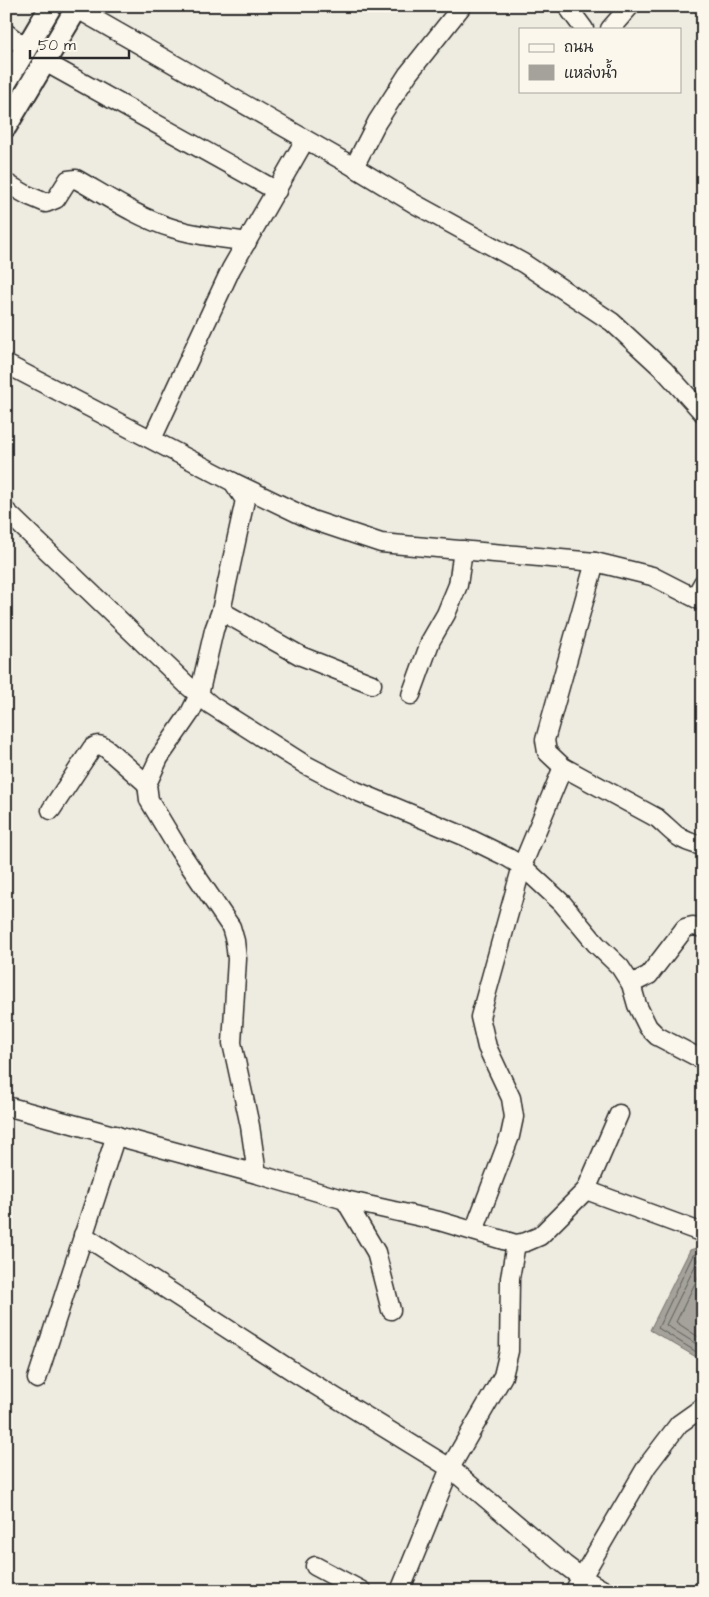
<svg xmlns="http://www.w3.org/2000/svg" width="709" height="1597" font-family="'Architects Daughter','Playpen Sans Thai',sans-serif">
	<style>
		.water { fill: #a4a29a; stroke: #74726e }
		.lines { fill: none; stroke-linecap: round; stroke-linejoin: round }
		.shore { stroke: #5b5b57; stroke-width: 1 }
		.minor-casing { stroke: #2b2b2b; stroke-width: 21 }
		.major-casing { stroke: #2b2b2b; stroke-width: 25 }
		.minor { stroke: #fbf7ec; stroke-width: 18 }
		.major { stroke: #fbf7ec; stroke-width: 21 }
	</style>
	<rect width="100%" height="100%" fill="#eeebe0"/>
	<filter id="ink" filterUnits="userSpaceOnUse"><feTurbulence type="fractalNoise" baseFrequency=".02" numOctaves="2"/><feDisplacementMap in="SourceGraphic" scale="10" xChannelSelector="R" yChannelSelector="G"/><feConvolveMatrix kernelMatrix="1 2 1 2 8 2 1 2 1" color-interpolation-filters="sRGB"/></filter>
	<g filter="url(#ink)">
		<!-- water -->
		<path class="water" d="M 702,1246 L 703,1247 L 703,1361 L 650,1330 L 690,1250 Z"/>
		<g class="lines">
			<!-- shore -->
			<g class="shore">
				<path d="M 703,1251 L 693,1255 L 658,1328 L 703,1356"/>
				<path d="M 703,1258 L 698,1260 L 666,1325 L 703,1348"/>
				<path d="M 703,1267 L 676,1322 L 703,1340"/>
			</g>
			<defs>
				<g id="minor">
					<path d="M 72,6 L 354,167 L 415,204 L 523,263 L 612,322 L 664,370 L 703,413"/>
					<path d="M 567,6 L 584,29"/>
					<path d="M 610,29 L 630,6"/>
					<path d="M 6,33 L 26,48"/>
					<path d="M 45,62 L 277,191"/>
					<path d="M 354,167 L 377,122 L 408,74 L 462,6"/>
					<path d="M 6,183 L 27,195 L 46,203 L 56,199 L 68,180 L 76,179 C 106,196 139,218 172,228 C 196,236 222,238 247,242"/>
					<path d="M 6,364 L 233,482 L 245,500 L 221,611 L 214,630 L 199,695 L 190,713 L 159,758 L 147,784 L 149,800 L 179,850 L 231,927 L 235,941 L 237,959 L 232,1043 L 250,1126 L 257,1174"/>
					<path d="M 152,439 L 231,269 L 305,140"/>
					<path d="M 233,482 L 312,520 L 381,543 L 595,562 L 652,576 L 703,602"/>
					<path d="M 6,511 L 187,685 L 211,705 L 304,764 L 356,791 L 464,836 L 507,857 L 522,866 L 562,903 L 596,944 L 620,967 L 631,984 L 637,1005 L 648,1027 L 657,1036 L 703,1060"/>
					<path d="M 595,562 L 545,740 L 547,752 L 563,767 L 657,818 C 664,824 669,829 676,835 C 684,841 693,844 703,846"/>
					<path d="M 695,597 L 703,583"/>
					<path d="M 221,611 L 301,656 L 372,684"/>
					<path d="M 411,695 L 431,640 L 446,614 L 458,585 L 463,550"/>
					<path d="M 51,810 L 92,748 C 98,744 100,744 107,749 L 147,784"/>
					<path d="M 631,984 L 649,975 L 685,928 L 693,926 L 703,928"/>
					<path d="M 6,1106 L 257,1174 L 345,1200 L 439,1221 L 516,1244 L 526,1242 L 540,1236 L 586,1190 L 619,1114"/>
					<path d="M 586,1190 L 703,1233"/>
					<path d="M 345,1200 L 376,1252 L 391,1310"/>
					<path d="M 474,1231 L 510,1136 L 514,1117 L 511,1098 L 487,1047 L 480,1017 L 522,866 L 563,767"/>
					<path d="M 83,1235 L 294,1372 L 450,1468 L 565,1565 L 581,1577 L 605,1591"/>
					<path d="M 37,1379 L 116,1135"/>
					<path d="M 315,1566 L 362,1591"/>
					<path d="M 400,1591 L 450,1468 L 503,1376 L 509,1351 L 510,1278 L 516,1244"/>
					<path d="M 574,1591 L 647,1466 L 679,1424 L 703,1407"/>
				</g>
				<g id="major">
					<path d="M 6,82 L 51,6"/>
					<path d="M 6,126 L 78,6"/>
				</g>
			</defs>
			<!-- minor casing -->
			<use href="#minor" class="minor-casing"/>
			<!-- major casing -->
			<use href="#major" class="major-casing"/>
			<!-- minor -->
			<use href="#minor" class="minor"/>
			<!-- major -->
			<use href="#major" class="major"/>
		</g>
	</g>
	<!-- margin -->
	<rect width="709" height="1597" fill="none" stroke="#fbf7ec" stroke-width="25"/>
	<rect x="12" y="12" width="684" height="1572" fill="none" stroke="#2b2b2b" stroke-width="2" filter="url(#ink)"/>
	<!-- legend -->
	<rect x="519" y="28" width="162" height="65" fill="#fbf7ec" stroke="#a8a59f"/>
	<rect x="529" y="44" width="25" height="8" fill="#fbf7ec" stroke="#a8a59f"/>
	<text x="564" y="52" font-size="15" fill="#2b2b2b">ถนน</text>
	<rect x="529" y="65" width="25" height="15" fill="#a4a29a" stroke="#a8a59f"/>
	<text x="564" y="78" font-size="15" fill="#2b2b2b">แหล่งน้ำ</text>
	<!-- scale -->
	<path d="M30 50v8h99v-8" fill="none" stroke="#2b2b2b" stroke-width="2.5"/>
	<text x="38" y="50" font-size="15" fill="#2b2b2b" stroke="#fbf7ec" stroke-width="4" paint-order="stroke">50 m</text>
</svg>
